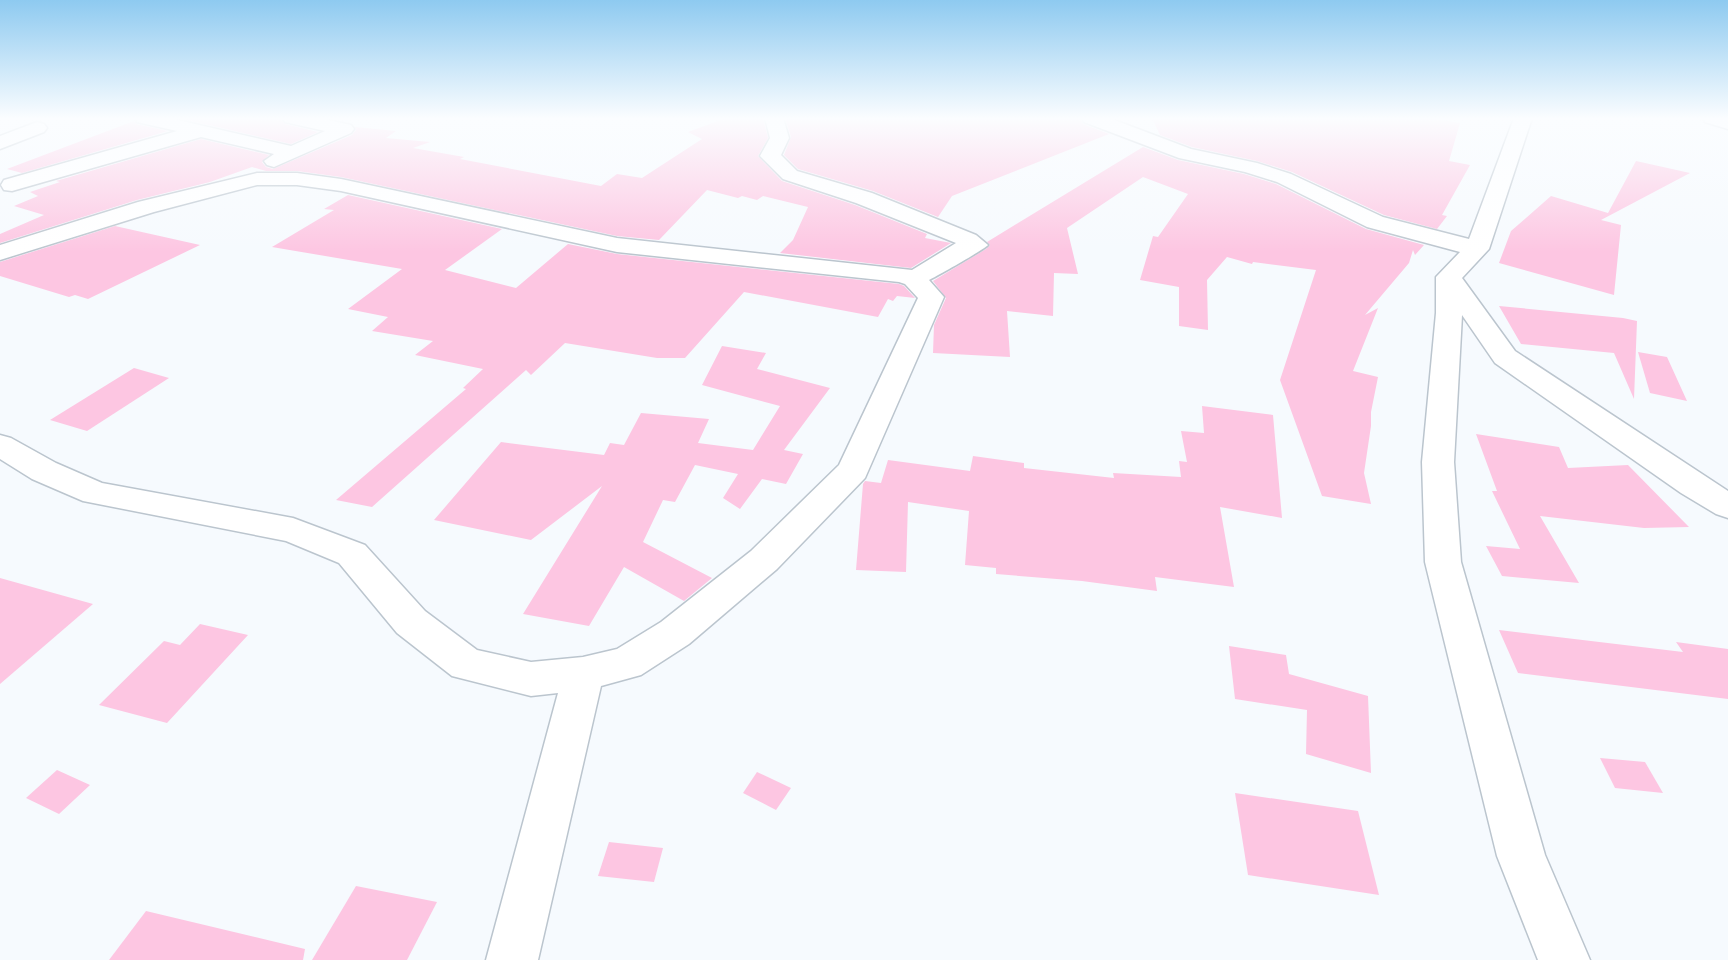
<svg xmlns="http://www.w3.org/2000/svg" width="1728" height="960" font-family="'Source Sans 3',sans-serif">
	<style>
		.building { fill: #fdc6e2 }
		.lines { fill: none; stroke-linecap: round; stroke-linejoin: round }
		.minor-casing { stroke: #bbc5ce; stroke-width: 3 }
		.minor { fill: #fff; fill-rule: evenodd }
	</style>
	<rect width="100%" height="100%" fill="#f6fafe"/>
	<!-- building -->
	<g class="building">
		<path d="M 179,118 L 276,118 L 281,119 L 285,124 L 318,132 L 291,144 Z"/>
		<path d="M 726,118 L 763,118 L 768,138 L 758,156 L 782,181 L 855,205 L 927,234 L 925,238 L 951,243 L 911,268 L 780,253 L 793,240 L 808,207 L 763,196 L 757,200 L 742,196 L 738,198 L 707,190 L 659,240 L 617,236 L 341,177 L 297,171 L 266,171 L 252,167 L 210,182 L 137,200 L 0,243 L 0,234 L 44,215 L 14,206 L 38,196 L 30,192 L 60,182 L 56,181 L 201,139 L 269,155 L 262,162 L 266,167 L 273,169 L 352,135 L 356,130 L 355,127 L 396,131 L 386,138 L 430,142 L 413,148 L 464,157 L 460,159 L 601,186 L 617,174 L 642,178 L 702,139 L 688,132 Z"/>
		<path d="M 785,118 L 1080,118 L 1083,124 L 1109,134 L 952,196 L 938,217 L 873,191 L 798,169 L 784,155 L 791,137 Z"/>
		<path d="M 1152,118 L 1430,118 L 1460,123 L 1449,161 L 1470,165 L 1442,215 L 1447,216 L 1437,229 L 1384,215 L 1292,172 L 1257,161 L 1192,147 L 1160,135 Z"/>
		<path d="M 134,121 L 136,124 L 168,131 L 22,173 L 7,169 Z"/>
		<path d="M 1143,147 L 1178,160 L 1244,174 L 1276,184 L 1366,229 L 1424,245 L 1415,255 L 1413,250 L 1409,263 L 1365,315 L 1378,308 L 1353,371 L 1378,377 L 1371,412 L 1371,426 L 1364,473 L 1371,504 L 1322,496 L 1280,380 L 1316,270 L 1253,262 L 1252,264 L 1227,257 L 1207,280 L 1208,330 L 1179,326 L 1179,287 L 1140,280 L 1153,236 L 1158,237 L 1188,194 L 1143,177 L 1067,228 L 1078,274 L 1054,273 L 1053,316 L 1007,311 L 1010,357 L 933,353 L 934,325 L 946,298 L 933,281 L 986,249 L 990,245 L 987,242 Z"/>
		<path d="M 1636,161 L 1690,173 L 1601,220 L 1621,225 L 1614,295 L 1499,263 L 1511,231 L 1551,196 L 1608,213 Z"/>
		<path d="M 348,195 L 502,229 L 445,270 L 516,288 L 568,244 L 617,254 L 899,284 L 904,286 L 915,298 L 897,296 L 893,301 L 888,299 L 878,317 L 744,292 L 685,358 L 657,358 L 565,343 L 531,375 L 526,370 L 372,507 L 336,500 L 466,389 L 463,388 L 483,369 L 415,355 L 433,341 L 372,331 L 388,317 L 348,309 L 402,269 L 272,247 L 334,210 L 324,209 Z"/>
		<path d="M 115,226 L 200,245 L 88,299 L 75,295 L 69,297 L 0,276 L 0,262 Z"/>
		<path d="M 1499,306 L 1623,318 L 1637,321 L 1634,399 L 1614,353 L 1521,344 Z"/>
		<path d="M 722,346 L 766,353 L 757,369 L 830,388 L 784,450 L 803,454 L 786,484 L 762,479 L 740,509 L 723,498 L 738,474 L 695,465 L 675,502 L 663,500 L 643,542 L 712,578 L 684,601 L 624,567 L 589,626 L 523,614 L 602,486 L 531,540 L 434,520 L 501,442 L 604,455 L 610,443 L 624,445 L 641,413 L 709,419 L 698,443 L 753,450 L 780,406 L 702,385 Z"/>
		<path d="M 1638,352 L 1667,357 L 1687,401 L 1650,393 Z"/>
		<path d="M 134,368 L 169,378 L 87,431 L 50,420 Z"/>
		<path d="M 1202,406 L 1273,415 L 1282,518 L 1220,507 L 1234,587 L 1155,577 L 1157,591 L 1082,581 L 996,574 L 996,568 L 965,565 L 969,511 L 908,502 L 906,572 L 856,570 L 863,484 L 865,481 L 881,483 L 888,460 L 970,471 L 973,456 L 1024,463 L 1024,468 L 1114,478 L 1113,473 L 1181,477 L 1179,461 L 1187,462 L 1181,431 L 1204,433 Z"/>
		<path d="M 1476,434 L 1559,447 L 1568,468 L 1628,465 L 1689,527 L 1644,528 L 1540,516 L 1579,583 L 1502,576 L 1486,546 L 1520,549 L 1492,491 L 1497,491 Z"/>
		<path d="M 0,578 L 93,604 L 0,684 Z"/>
		<path d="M 200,624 L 248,635 L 167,723 L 99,705 L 164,641 L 180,645 Z"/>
		<path d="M 1499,630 L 1683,652 L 1676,642 L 1728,649 L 1728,699 L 1518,673 Z"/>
		<path d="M 1229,646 L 1286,655 L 1289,674 L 1368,696 L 1371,773 L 1306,754 L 1307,710 L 1235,699 Z"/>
		<path d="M 1600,758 L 1645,762 L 1663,793 L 1615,788 Z"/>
		<path d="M 57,770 L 90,785 L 59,814 L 26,798 Z"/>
		<path d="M 757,772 L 791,788 L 776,810 L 743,793 Z"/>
		<path d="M 1235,793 L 1358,811 L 1379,895 L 1248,875 Z"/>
		<path d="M 609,842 L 663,848 L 654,882 L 598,876 Z"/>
		<path d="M 356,886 L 437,902 L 407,960 L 312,960 Z"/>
		<path d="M 146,911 L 305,949 L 303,960 L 109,960 Z"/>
	</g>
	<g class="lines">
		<defs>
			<g id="minor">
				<path d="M 135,118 L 169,118 L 291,146 L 325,131 L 285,122 L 283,118 L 319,118 L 351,125 L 354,129 L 351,133 L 274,167 L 267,165 L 264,161 L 274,154 L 201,137 L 12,191 L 4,190 L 1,185 L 4,180 L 177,131 L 137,122 Z"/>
				<path d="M 765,118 L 783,118 L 789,138 L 781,155 L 797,171 L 872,193 L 976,235 L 988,245 C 985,249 939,275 929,280 L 944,297 L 865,478 L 777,569 L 689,644 L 641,675 L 601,686 L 538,960 L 486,960 L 558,693 L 531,696 L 452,676 L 397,633 L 339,563 L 286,541 L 83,501 L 32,479 L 0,459 L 0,435 L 11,438 L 56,463 L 102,483 L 293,518 L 365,545 L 425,611 L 477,650 L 531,662 L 583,657 L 617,649 L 661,622 L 751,551 L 839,465 L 918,298 L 905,284 L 899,282 L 617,252 L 341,191 L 297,185 L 257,185 L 154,212 L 0,260 L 0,245 L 138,202 L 257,173 L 297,173 L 341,179 L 617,238 L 912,270 L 956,243 L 856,203 L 783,179 L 760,156 L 770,138 Z"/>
				<path d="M 1082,118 L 1109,118 L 1191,149 L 1257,163 L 1291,174 L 1383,217 L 1469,239 L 1514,118 L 1532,118 L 1489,249 L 1462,278 L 1515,351 L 1728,491 L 1728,518 L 1716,514 L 1681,493 L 1495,363 L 1462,315 L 1454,462 L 1461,562 L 1545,855 L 1590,960 L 1538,960 L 1497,856 L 1425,562 L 1422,462 L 1436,313 L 1436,277 L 1460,252 L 1367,227 L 1277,182 L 1245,172 L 1179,158 L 1084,122 Z"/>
				<path d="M 1703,118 L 1728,118 L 1728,129 L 1705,122 Z"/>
				<path d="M 37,122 L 44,124 L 47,128 L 44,132 L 0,149 L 0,136 Z"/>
			</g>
		</defs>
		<!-- minor casing -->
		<use href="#minor" class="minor-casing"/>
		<!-- minor -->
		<use href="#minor" class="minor"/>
	</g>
	<!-- sky -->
	<linearGradient id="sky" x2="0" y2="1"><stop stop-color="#8ecaf0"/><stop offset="0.47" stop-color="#fbfdff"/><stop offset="1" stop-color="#fbfdff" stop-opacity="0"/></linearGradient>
	<rect width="1728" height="252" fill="url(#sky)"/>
</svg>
